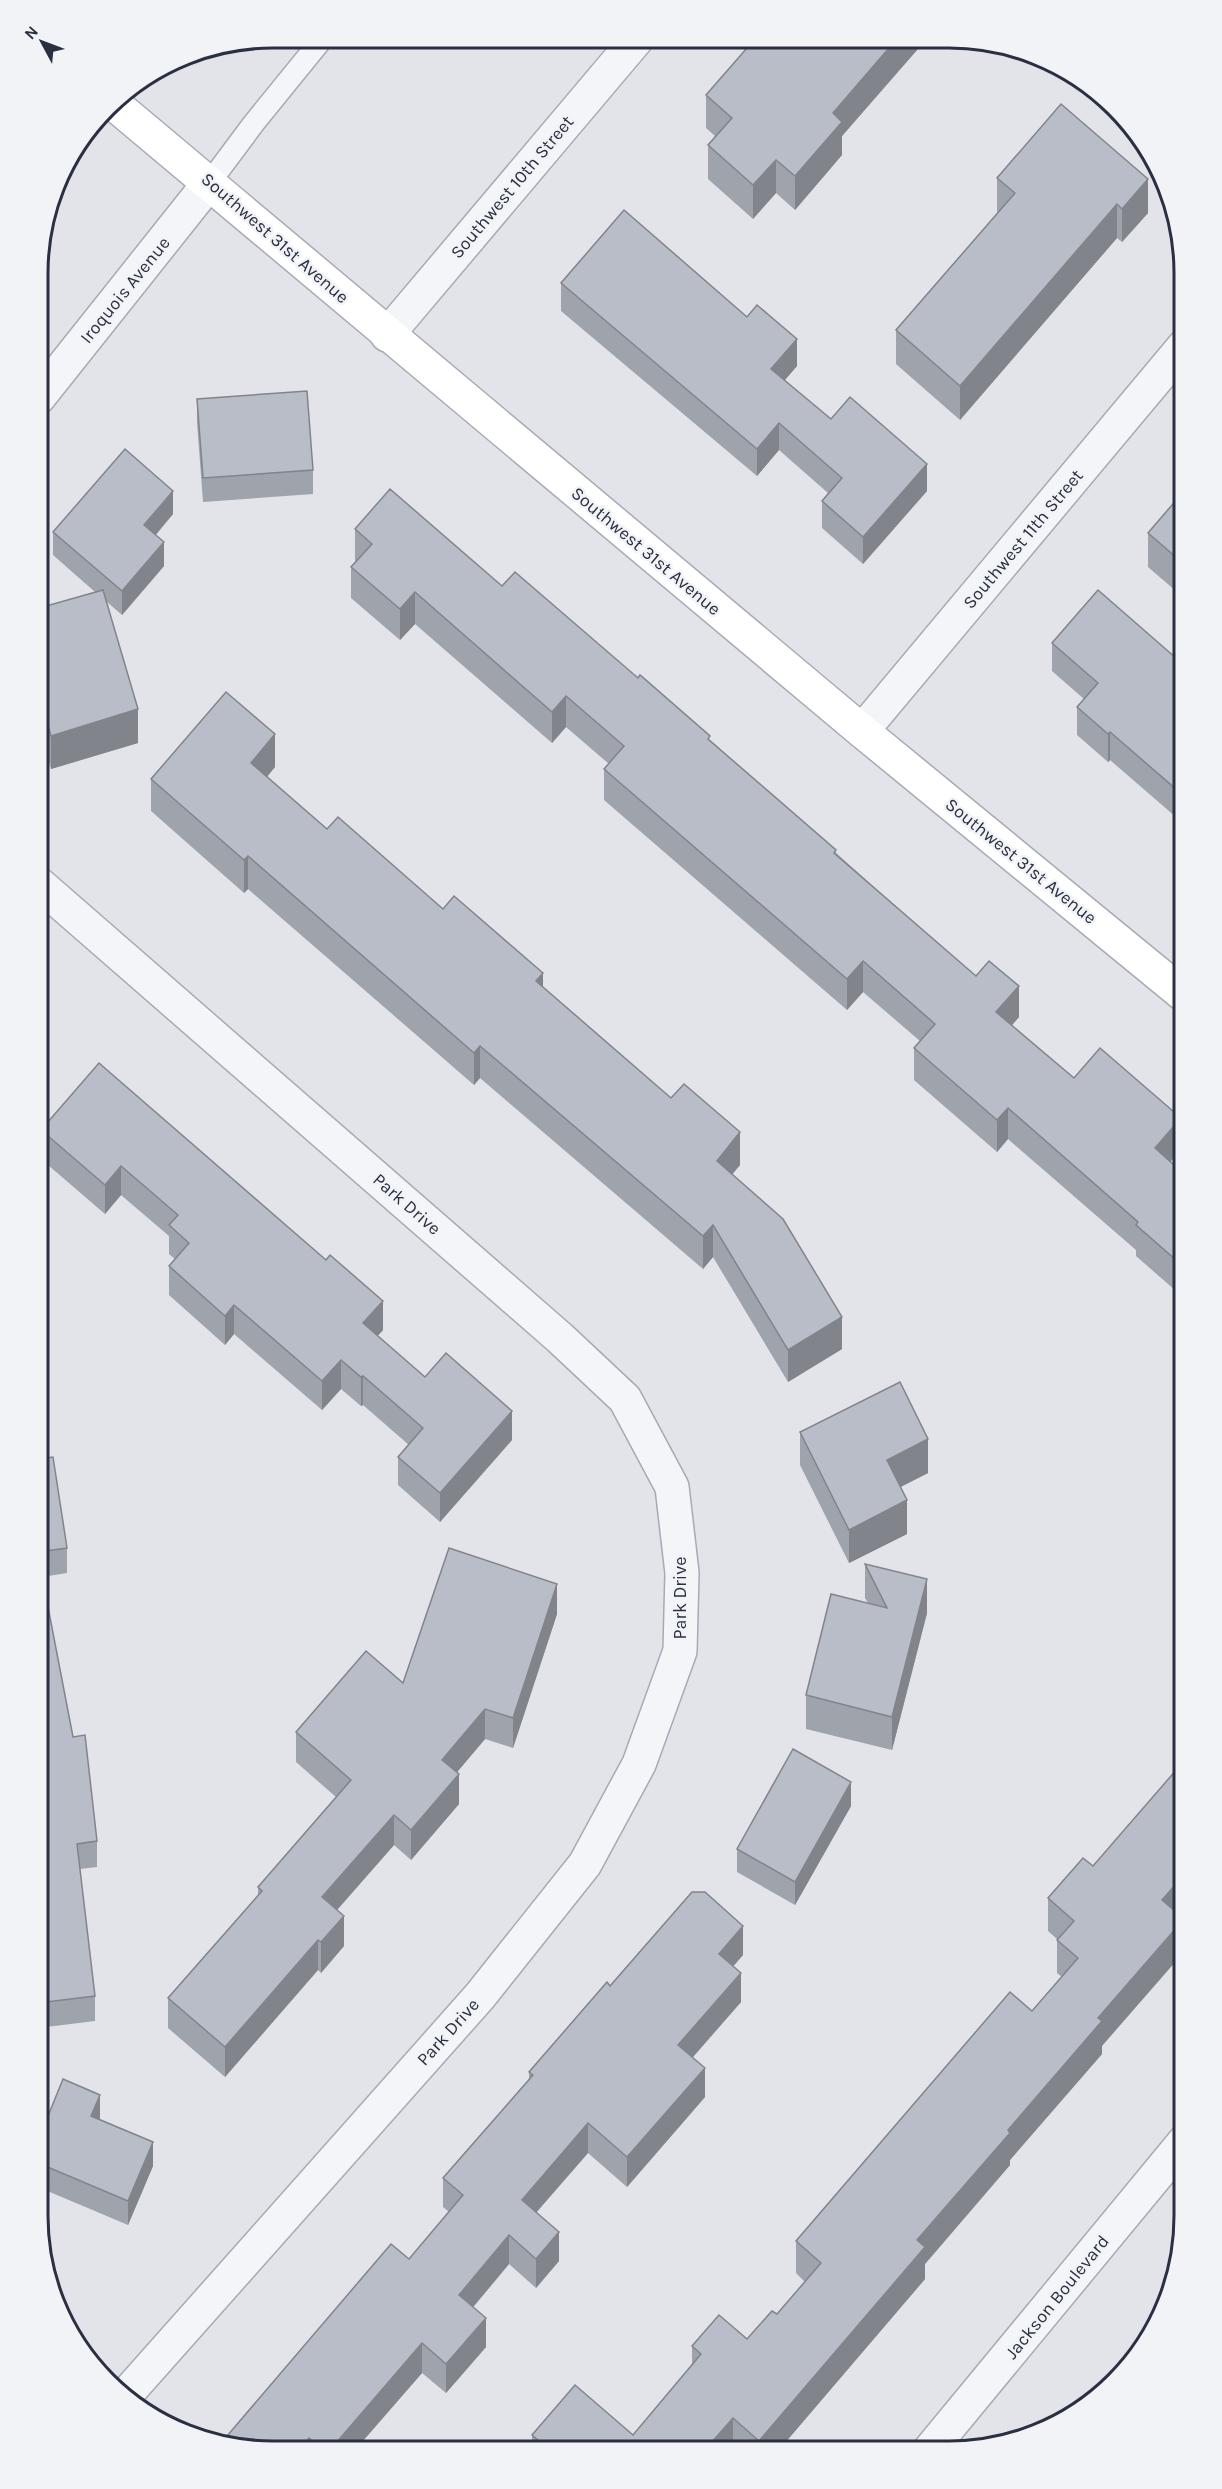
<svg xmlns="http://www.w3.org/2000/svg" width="1222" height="2489" font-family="Karla,sans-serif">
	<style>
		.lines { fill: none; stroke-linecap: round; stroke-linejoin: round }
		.lane-casing { stroke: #a7aab4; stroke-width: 24 }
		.street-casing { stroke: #a7aab4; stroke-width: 36 }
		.secondary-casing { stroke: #a7aab4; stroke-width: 36 }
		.lane { stroke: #f4f5f8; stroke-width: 21 }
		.street { stroke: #f4f5f8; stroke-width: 33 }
		.secondary { stroke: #fff; stroke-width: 33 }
		.wall { fill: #9fa3ab }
		.shaded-wall { fill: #82848b }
		.building { fill: #b9bdc7; stroke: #82848b; stroke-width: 1.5 }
		.labels { text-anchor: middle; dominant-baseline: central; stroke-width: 5; stroke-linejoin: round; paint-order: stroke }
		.street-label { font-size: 18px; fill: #2a3042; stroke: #f1f3f7 }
		.rim { fill: none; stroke: #2a3042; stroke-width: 3 }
	</style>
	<rect width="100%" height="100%" fill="#e2e4ea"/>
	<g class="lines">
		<defs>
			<path id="lane" d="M 210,182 L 254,123 L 323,38"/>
			<g id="street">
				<path d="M 387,335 L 636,40"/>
				<path d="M 39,397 L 210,182"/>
				<path d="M 862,731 L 1184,346"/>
				<path d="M 39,884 L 560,1338 L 625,1399 L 672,1487 L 682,1573 L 680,1651 L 639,1764 L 585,1864 L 480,1996 L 124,2397"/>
				<path d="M 929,2451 L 1184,2142"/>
			</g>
			<path id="secondary" d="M 113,103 L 862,731 L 1184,995"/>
		</defs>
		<!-- lane casing -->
		<use href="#lane" class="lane-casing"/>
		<!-- street casing -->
		<use href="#street" class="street-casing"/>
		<!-- secondary casing -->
		<use href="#secondary" class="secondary-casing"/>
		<!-- lane -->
		<use href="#lane" class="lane"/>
		<!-- street -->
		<use href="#street" class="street"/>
		<!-- secondary -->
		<use href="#secondary" class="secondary"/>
	</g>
	<!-- wall -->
	<g class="wall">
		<path d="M 754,40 L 924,42 L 842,136 L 842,155 L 795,210 L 776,193 L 753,219 L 708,179 L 708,145 L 715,136 L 706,128 L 706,95 Z"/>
		<path d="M 1061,104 L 1148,213 L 1122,242 L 1117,238 L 960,420 L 896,364 L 896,330 L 998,213 L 997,211 L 997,178 Z"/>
		<path d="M 561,283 L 797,366 L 785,380 L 831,419 L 927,491 L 863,564 L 822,528 L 822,501 L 828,493 L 779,450 L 757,476 L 561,311 Z"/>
		<path d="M 197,399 L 313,470 L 313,494 L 203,502 L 197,422 Z"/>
		<path d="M 1184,491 L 1184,598 L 1148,567 L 1148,533 Z"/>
		<path d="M 173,514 L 156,535 L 164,566 L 122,615 L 106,601 L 138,743 L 51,769 L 39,727 L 39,608 L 95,592 L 53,555 L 53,532 Z"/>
		<path d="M 355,529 L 502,586 L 710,740 L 1019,1017 L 1012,1025 L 1074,1078 L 1181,1150 L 1170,1162 L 1184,1174 L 1184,1298 L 1136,1256 L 1136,1250 L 1008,1139 L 997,1152 L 914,1080 L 914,1048 L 920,1041 L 863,992 L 847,1010 L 604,800 L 604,769 L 609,764 L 566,727 L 552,743 L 415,624 L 400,640 L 351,598 L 351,567 L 356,561 L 355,561 Z"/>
		<path d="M 1052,643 L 1184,665 L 1184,824 L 1110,760 L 1108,762 L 1077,735 L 1077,707 L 1084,699 L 1052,671 Z"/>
		<path d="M 275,767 L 267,777 L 327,829 L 443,909 L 543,987 L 740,1165 L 732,1174 L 842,1349 L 788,1382 L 713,1257 L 703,1269 L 480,1078 L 474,1085 L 248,889 L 244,893 L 151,811 L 151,779 Z"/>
		<path d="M 99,1063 L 383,1330 L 377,1336 L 425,1377 L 512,1440 L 440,1522 L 398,1485 L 398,1457 L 409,1445 L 363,1405 L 361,1406 L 341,1389 L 322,1410 L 234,1334 L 225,1345 L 169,1295 L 169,1266 L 175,1259 L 169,1254 L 169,1236 L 121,1195 L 105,1214 L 41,1159 L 41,1130 Z"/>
		<path d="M 800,1432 L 928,1473 L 900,1487 L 907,1534 L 849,1563 L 800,1465 Z"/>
		<path d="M 38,1459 L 67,1548 L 67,1573 L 42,1577 L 73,1737 L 97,1841 L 97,1867 L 80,1869 L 95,1996 L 95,2021 L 38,2028 Z"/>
		<path d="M 865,1564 L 927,1613 L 892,1750 L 806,1729 L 806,1695 L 868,1603 L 865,1598 Z"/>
		<path d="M 557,1614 L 513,1748 L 485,1739 L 457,1772 L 459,1804 L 411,1860 L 394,1845 L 337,1910 L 344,1946 L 321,1973 L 318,1970 L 225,2077 L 168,2028 L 168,1998 L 258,1895 L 258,1887 L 336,1797 L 296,1762 L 296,1732 Z"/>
		<path d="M 851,1806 L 795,1905 L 737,1872 L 737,1849 Z"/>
		<path d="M 1093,1866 L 1179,1914 L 1102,2046 L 1102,2054 L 1010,2160 L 1010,2165 L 925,2264 L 925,2279 L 778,2451 L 532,2450 L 532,2435 L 633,2435 L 692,2365 L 692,2346 L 747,2339 L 777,2314 L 805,2282 L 796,2273 L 796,2241 L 1032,2011 L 1062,1977 L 1057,1973 L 1057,1939 L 1048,1931 L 1048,1898 Z"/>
		<path d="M 743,1955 L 733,1966 L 741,2002 L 693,2057 L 705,2097 L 627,2187 L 588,2153 L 536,2212 L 559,2261 L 536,2288 L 509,2264 L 473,2307 L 486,2347 L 446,2393 L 422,2373 L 355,2450 L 242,2449 L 409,2259 L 449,2212 L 443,2207 L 443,2178 L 529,2080 L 529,2072 L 610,1986 Z"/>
		<path d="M 100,2118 L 99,2119 L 153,2166 L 128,2225 L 38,2187 L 38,2141 Z"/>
	</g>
	<!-- shaded-wall -->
	<g class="shaded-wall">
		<path d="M 895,41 L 924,42 L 842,136 L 842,155 L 795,210 L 795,176 L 833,113 Z"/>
		<path d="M 776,160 L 776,193 L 753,219 L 753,185 Z"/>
		<path d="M 1148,179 L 1148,213 L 1122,242 L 1122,209 Z"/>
		<path d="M 1117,204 L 1117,238 L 960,420 L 960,386 Z"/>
		<path d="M 797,339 L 797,366 L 771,396 L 771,369 Z"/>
		<path d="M 779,423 L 779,450 L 757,476 L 757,449 Z"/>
		<path d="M 927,464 L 927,491 L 863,564 L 863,537 Z"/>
		<path d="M 173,491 L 173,514 L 144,548 L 144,525 Z"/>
		<path d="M 164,542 L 164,566 L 122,615 L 122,591 Z"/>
		<path d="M 415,592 L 415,624 L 400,640 L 400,609 Z"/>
		<path d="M 566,696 L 566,727 L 552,743 L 552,712 Z"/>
		<path d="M 138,709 L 138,743 L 51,769 L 51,736 Z"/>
		<path d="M 1110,732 L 1110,760 L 1108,762 L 1108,734 Z"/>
		<path d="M 275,734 L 275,767 L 251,795 L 251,763 Z"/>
		<path d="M 248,856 L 248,889 L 244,893 L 244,860 Z"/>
		<path d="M 863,961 L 863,992 L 847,1010 L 847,979 Z"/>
		<path d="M 543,973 L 543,1005 L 536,981 Z"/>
		<path d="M 1019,986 L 1019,1017 L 996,1043 L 996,1012 Z"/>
		<path d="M 480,1046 L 480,1078 L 474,1085 L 474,1053 Z"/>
		<path d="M 1008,1108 L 1008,1139 L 997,1152 L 997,1120 Z"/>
		<path d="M 1181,1118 L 1181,1150 L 1155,1179 L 1155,1148 Z"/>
		<path d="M 740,1132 L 740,1165 L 717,1193 L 717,1161 Z"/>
		<path d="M 121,1166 L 121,1195 L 105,1214 L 105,1185 Z"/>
		<path d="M 713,1225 L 713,1257 L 703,1269 L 703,1236 Z"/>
		<path d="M 383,1301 L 383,1330 L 363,1352 L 363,1323 Z"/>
		<path d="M 234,1305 L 234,1334 L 225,1345 L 225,1316 Z"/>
		<path d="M 842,1317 L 842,1349 L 788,1382 L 788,1350 Z"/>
		<path d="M 341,1360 L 341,1389 L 322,1410 L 322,1381 Z"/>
		<path d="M 363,1376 L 363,1405 L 361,1406 L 361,1377 Z"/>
		<path d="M 512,1411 L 512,1440 L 440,1522 L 440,1493 Z"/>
		<path d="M 928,1439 L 928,1473 L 887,1494 L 887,1460 Z"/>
		<path d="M 907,1500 L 907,1534 L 849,1563 L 849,1530 Z"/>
		<path d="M 927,1579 L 927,1613 L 892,1750 L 892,1717 Z"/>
		<path d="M 557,1584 L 557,1614 L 513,1748 L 513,1718 Z"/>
		<path d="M 485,1709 L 485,1739 L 442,1790 L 442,1760 Z"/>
		<path d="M 459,1774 L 459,1804 L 411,1860 L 411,1830 Z"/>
		<path d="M 851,1782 L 851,1806 L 795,1905 L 795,1882 Z"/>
		<path d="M 394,1815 L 394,1845 L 322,1927 L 322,1897 Z"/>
		<path d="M 1184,1875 L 1184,1908 L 1162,1933 L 1162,1900 Z"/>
		<path d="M 344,1916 L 344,1946 L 321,1973 L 321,1942 Z"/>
		<path d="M 1184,1919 L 1184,1952 L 1102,2046 L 1102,2054 L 1010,2160 L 1010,2165 L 925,2264 L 925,2279 L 778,2451 L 759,2451 L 759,2441 L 917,2240 L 1098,2018 Z"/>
		<path d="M 743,1926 L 743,1955 L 719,1983 L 719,1954 Z"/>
		<path d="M 318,1940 L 318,1970 L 225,2077 L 225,2047 Z"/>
		<path d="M 741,1973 L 741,2002 L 678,2074 L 678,2045 Z"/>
		<path d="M 705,2068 L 705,2097 L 627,2187 L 627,2157 Z"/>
		<path d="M 100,2095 L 100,2118 L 91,2139 L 91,2116 Z"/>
		<path d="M 588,2123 L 588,2153 L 522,2229 L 522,2200 Z"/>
		<path d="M 153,2142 L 153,2166 L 128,2225 L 128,2201 Z"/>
		<path d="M 559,2232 L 559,2261 L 536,2288 L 536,2259 Z"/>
		<path d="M 509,2235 L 509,2264 L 459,2324 L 459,2295 Z"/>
		<path d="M 486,2318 L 486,2347 L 446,2393 L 446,2364 Z"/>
		<path d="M 422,2343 L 422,2373 L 355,2450 L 330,2450 Z"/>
		<path d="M 733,2418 L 733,2451 L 704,2451 Z"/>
		<path d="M 309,2438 L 309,2450 L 300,2450 Z"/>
	</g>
	<!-- building -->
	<g class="building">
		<path d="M 754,40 L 895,41 L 833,113 L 842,122 L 795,176 L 776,160 L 753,185 L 708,145 L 732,118 L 706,95 Z"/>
		<path d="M 1061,104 L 1148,179 L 1122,209 L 1117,204 L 960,386 L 896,330 L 1015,193 L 997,178 Z"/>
		<path d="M 624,210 L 747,317 L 757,305 L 797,339 L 771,369 L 831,419 L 850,397 L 927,464 L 863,537 L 822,501 L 842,478 L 779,423 L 757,449 L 561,283 Z"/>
		<path d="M 307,391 L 313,470 L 203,478 L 197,399 Z"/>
		<path d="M 125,449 L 173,491 L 144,525 L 164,542 L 122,591 L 53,532 Z"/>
		<path d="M 390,489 L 502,586 L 515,572 L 638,678 L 640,675 L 710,736 L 708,739 L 836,850 L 834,853 L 976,976 L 989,961 L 1019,986 L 996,1012 L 1074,1078 L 1100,1048 L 1181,1118 L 1155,1148 L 1184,1174 L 1184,1267 L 1136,1225 L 1138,1222 L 1008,1108 L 997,1120 L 914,1048 L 935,1024 L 863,961 L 847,979 L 604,769 L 624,746 L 566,696 L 552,712 L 415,592 L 400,609 L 351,567 L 372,544 L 355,529 Z"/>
		<path d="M 1184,491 L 1184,564 L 1148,533 Z"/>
		<path d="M 103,590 L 138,709 L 51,736 L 39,693 L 39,608 Z"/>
		<path d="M 1098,590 L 1184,665 L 1184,796 L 1110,732 L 1108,734 L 1077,707 L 1098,683 L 1052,643 Z"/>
		<path d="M 226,692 L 275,734 L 251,763 L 327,829 L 338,817 L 443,909 L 454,896 L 543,973 L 536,981 L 671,1098 L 684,1084 L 740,1132 L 717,1161 L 783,1219 L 842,1317 L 788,1350 L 713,1225 L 703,1236 L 480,1046 L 474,1053 L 248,856 L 244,860 L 151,779 Z"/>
		<path d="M 99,1063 L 326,1260 L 330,1255 L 383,1301 L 363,1323 L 425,1377 L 446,1353 L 512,1411 L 440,1493 L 398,1457 L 423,1428 L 363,1376 L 361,1377 L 341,1360 L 322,1381 L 234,1305 L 225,1316 L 169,1266 L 189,1243 L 169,1225 L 178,1215 L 121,1166 L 105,1185 L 41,1130 Z"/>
		<path d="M 900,1382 L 928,1439 L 887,1460 L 907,1500 L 849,1530 L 800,1432 Z"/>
		<path d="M 53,1457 L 67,1548 L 38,1552 L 38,1459 Z"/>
		<path d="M 449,1548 L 557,1584 L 513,1718 L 485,1709 L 442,1760 L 459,1774 L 411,1830 L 394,1815 L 322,1897 L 344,1916 L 321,1942 L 318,1940 L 225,2047 L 168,1998 L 262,1891 L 258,1887 L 351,1780 L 296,1732 L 366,1651 L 403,1683 Z"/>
		<path d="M 38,1555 L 73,1737 L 85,1735 L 97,1841 L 77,1844 L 95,1996 L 38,2003 Z"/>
		<path d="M 865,1564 L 927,1579 L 892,1717 L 806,1695 L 831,1594 L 887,1608 Z"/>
		<path d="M 793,1749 L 851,1782 L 795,1882 L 737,1849 Z"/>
		<path d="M 1184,1761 L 1184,1875 L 1162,1900 L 1184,1919 L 1098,2018 L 1102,2021 L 1008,2130 L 1010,2133 L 917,2240 L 925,2247 L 759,2441 L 733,2418 L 704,2451 L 550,2450 L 532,2435 L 575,2385 L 633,2435 L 701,2354 L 692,2346 L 719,2315 L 747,2339 L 772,2311 L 777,2314 L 821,2263 L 796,2241 L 1010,1992 L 1032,2011 L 1078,1958 L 1057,1940 L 1074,1921 L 1048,1898 L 1083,1858 L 1093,1866 Z"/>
		<path d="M 692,1892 L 705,1892 L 743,1926 L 719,1954 L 741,1973 L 678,2045 L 705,2068 L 627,2157 L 588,2123 L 522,2200 L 559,2232 L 536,2259 L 509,2235 L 459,2295 L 486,2318 L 446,2364 L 422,2343 L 330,2450 L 323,2450 L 309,2438 L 300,2450 L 242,2449 L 221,2443 L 391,2244 L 409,2259 L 463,2195 L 443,2178 L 533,2075 L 529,2072 L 607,1982 L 610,1986 Z"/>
		<path d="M 63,2079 L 100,2095 L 91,2116 L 153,2142 L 128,2201 L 38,2163 L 38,2141 Z"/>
	</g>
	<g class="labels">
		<!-- street labels -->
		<g class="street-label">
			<text transform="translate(512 187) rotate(-50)">Southwest 10th Street</text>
			<text transform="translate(275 238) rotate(41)">Southwest 31st Avenue</text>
			<text transform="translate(125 290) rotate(-51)">Iroquois Avenue</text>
			<text transform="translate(1023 539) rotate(-50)">Southwest 11th Street</text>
			<text transform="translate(646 551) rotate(40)">Southwest 31st Avenue</text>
			<text transform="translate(1021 861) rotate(39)">Southwest 31st Avenue</text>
			<text transform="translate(407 1204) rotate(41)">Park Drive</text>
			<text transform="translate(680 1598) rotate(-90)">Park Drive</text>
			<text transform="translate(448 2032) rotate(-48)">Park Drive</text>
			<text transform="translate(1057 2297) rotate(-51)">Jackson Boulevard</text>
		</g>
	</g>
	<!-- crop -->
	<path d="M0 0H1222V2489H0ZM273 48H949A225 225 0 0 1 1174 273V2216A225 225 0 0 1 949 2441H273A225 225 0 0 1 48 2216V273A225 225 0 0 1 273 48Z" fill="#f1f3f7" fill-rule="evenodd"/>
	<path class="rim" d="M273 48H949A225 225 0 0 1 1174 273V2216A225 225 0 0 1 949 2441H273A225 225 0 0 1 48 2216V273A225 225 0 0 1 273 48Z"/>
	<!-- north arrow -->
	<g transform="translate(42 42) rotate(311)" stroke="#f1f3f7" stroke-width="4.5" paint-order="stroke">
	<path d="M0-4.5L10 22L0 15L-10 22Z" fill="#2a3042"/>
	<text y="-9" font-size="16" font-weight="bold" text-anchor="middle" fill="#2a3042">N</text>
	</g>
</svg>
